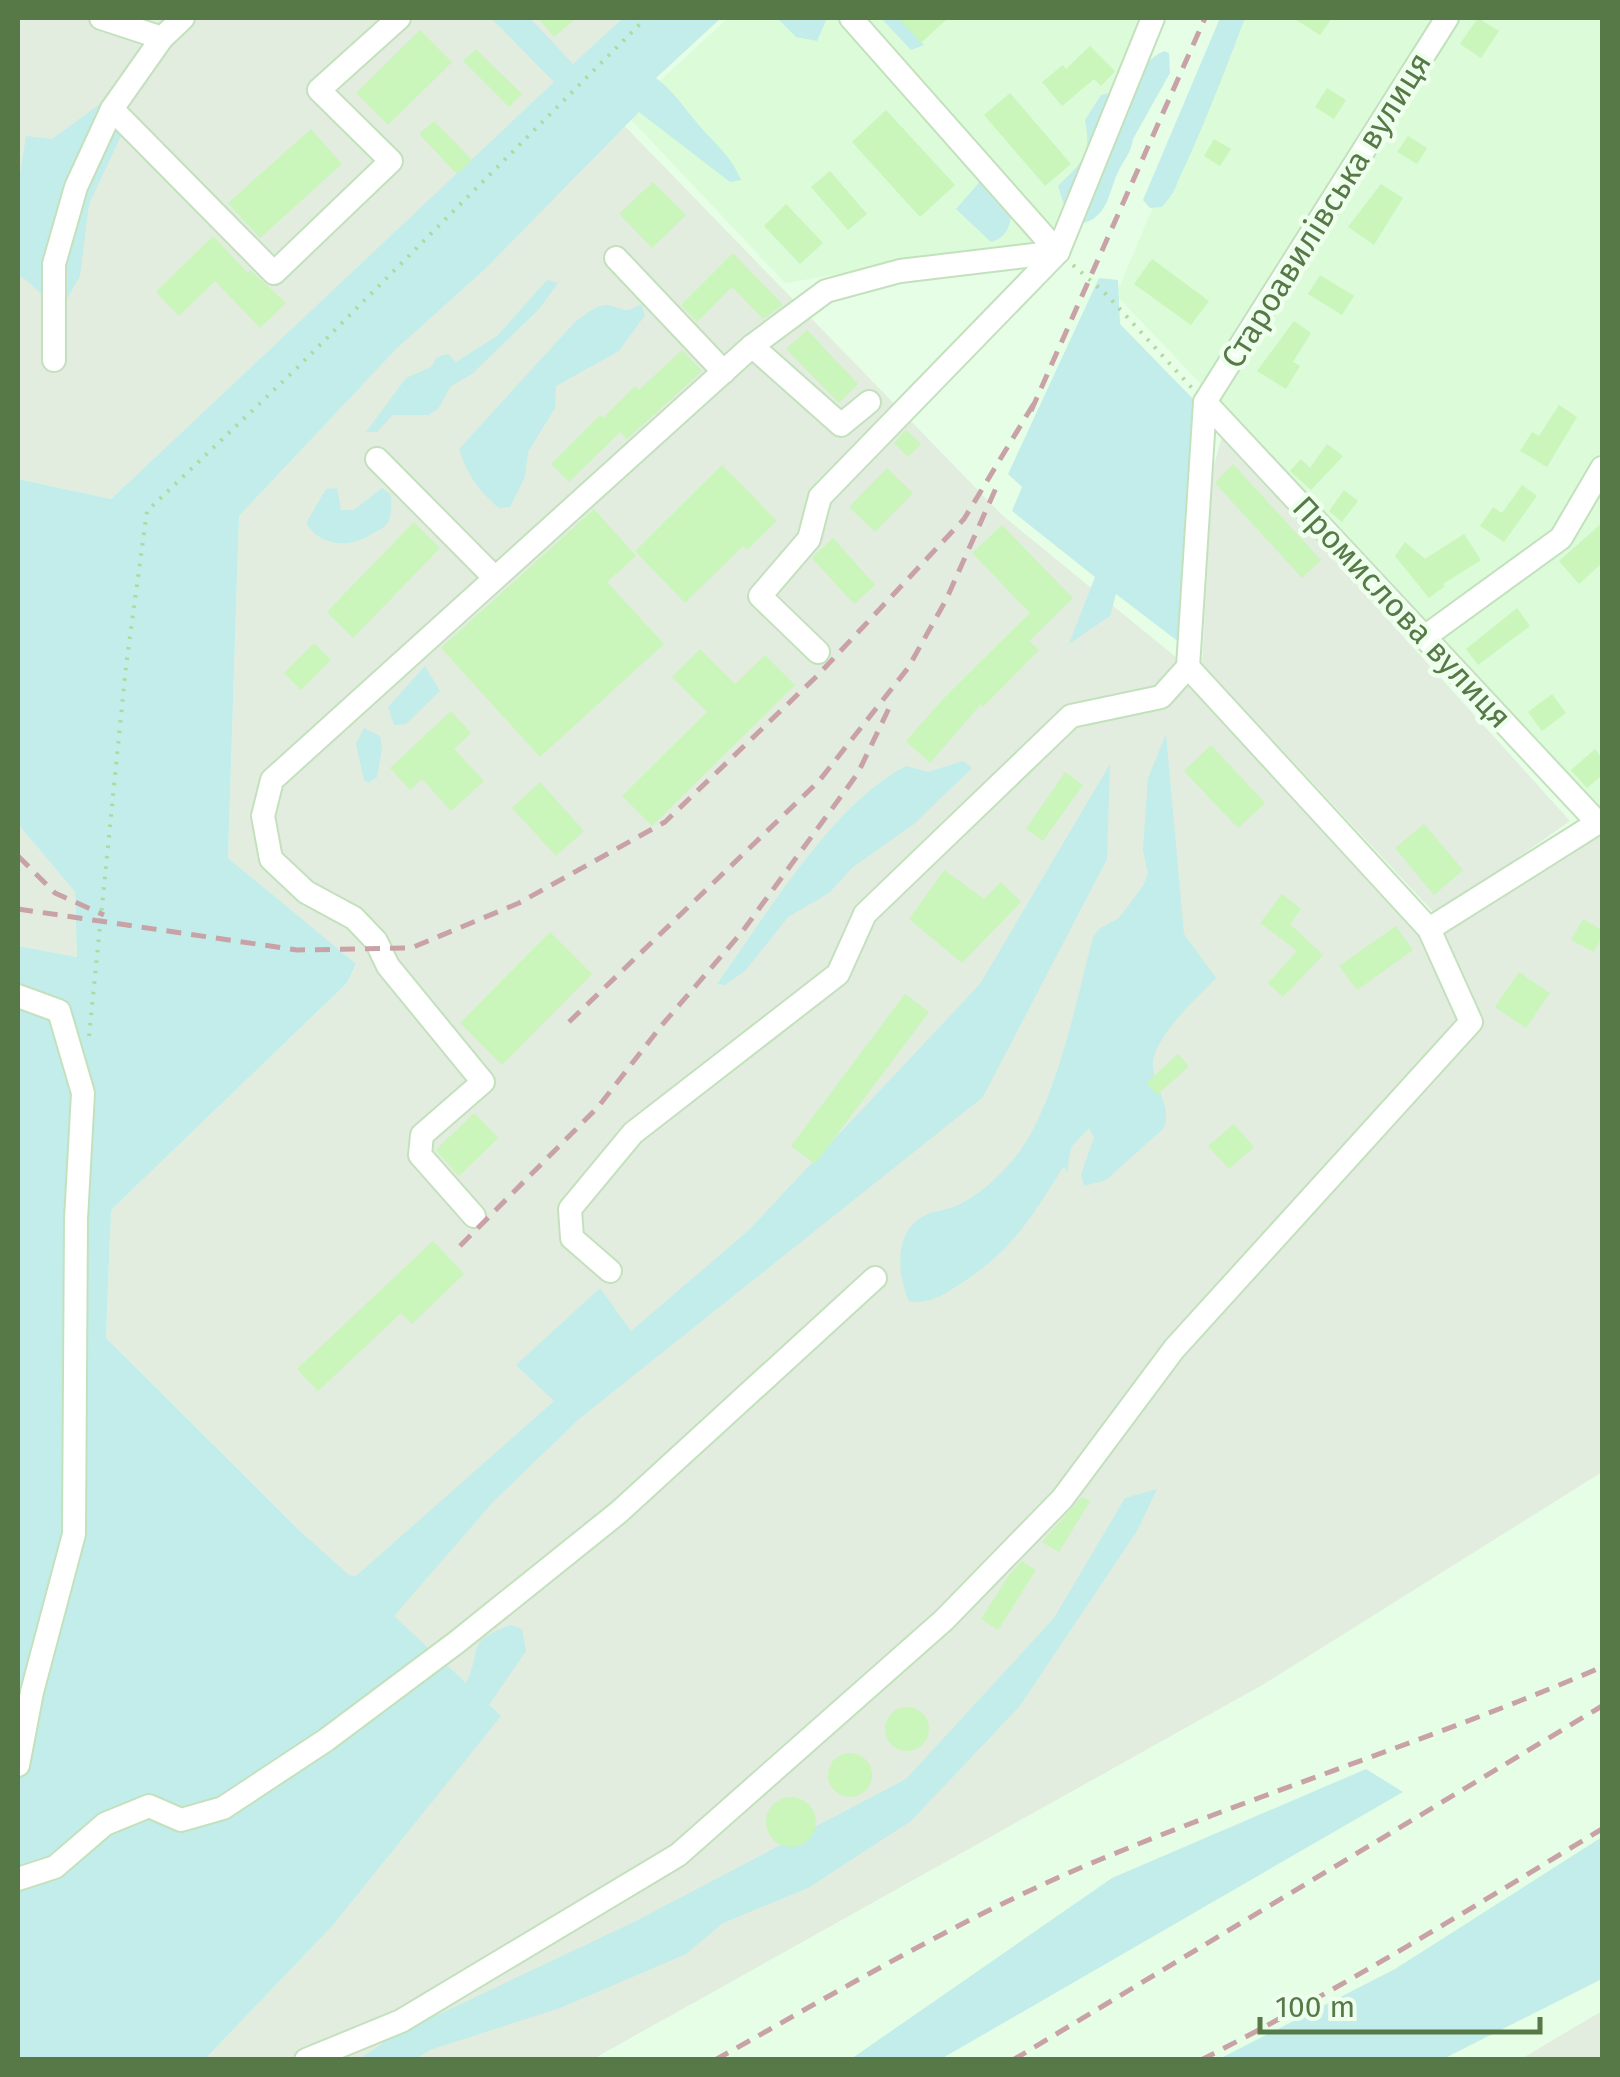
<svg xmlns="http://www.w3.org/2000/svg" width="1620" height="2077" font-family="'Fira Sans',sans-serif">
	<style>
		.residential { fill: #dcfbd9 }
		.industrial { fill: #e2eddf }
		.green { fill: #c2edea }
		.building { fill: #caf5bb }
		.lines { fill: none; stroke-linecap: round; stroke-linejoin: round }
		.minor-casing { stroke: #c3e1bd; stroke-width: 26 }
		.path { stroke: #aeda9d; stroke-width: 4; stroke-dasharray: 2.5 8; stroke-linecap: butt }
		.minor { stroke: #fff; stroke-width: 22 }
		.rail { stroke: #c9a2a7; stroke-width: 5; stroke-dasharray: 15 10; stroke-linecap: butt }
		.labels { text-anchor: middle; dominant-baseline: central; stroke-width: 9; stroke-linejoin: round; paint-order: stroke }
		.street-label { font-size: 32px; fill: #577948; stroke: #eeffed }
	</style>
	<rect width="100%" height="100%" fill="#e6fee5"/>
	<!-- residential -->
	<g class="residential">
		<path d="M 728,18 L 1145,18 L 1056,239 L 1037,248 L 896,264 L 785,283 L 625,113 Z"/>
		<path d="M 1233,18 L 1602,18 L 1602,814 L 1453,649 L 1116,295 Z"/>
	</g>
	<!-- industrial -->
	<g class="industrial">
		<path d="M 18,18 L 623,18 L 111,499 L 18,479 Z"/>
		<path d="M 614,115 L 1002,515 L 1188,667 L 1429,929 L 1602,820 L 1602,1472 L 1264,1684 L 593,2059 L 205,2059 L 334,1924 L 500,1716 L 301,1532 L 106,1338 L 111,1210 L 347,983 L 356,965 L 228,858 L 239,516 Z"/>
		<path d="M 1222,436 L 1570,821 L 1436,915 L 1202,664 L 1212,473 Z"/>
		<path d="M 18,824 L 75,892 L 77,957 L 18,946 Z"/>
		<path d="M 1602,2011 L 1602,2059 L 1521,2059 Z"/>
	</g>
	<!-- green -->
	<g class="green">
		<path d="M 491,18 L 530,18 L 573,64 L 623,18 L 721,18 L 656,78 C 672,90 680,102 693,118 C 710,140 730,153 741,180 L 730,182 L 639,112 L 485,269 L 396,349 L 239,516 L 228,858 L 356,964 L 347,983 L 111,1210 L 106,1338 L 301,1532 L 349,1575 L 356,1576 L 554,1401 L 516,1365 L 600,1288 L 631,1331 L 748,1231 L 980,984 L 1110,764 L 1107,859 L 983,1097 L 579,1419 L 493,1502 L 394,1616 L 466,1683 C 484,1647 463,1643 510,1625 L 522,1629 L 526,1651 L 489,1705 L 501,1716 L 334,1924 L 205,2059 L 18,2059 L 18,946 L 77,957 L 75,892 L 18,824 L 18,479 L 111,499 L 554,82 Z"/>
		<path d="M 777,18 L 827,18 L 817,41 L 796,37 Z"/>
		<path d="M 881,18 L 901,18 L 924,45 L 911,50 Z"/>
		<path d="M 1220,18 L 1245,18 C 1226,68 1207,118 1185,166 C 1175,185 1178,189 1162,207 L 1150,208 L 1143,200 Z"/>
		<path d="M 1164,51 L 1169,53 L 1170,73 L 1133,139 C 1131,152 1126,157 1120,168 C 1108,190 1110,218 1080,224 L 1066,211 L 1058,186 C 1083,161 1092,156 1085,120 L 1101,95 C 1148,85 1133,66 1164,51 Z"/>
		<path d="M 112,101 L 126,116 L 121,136 L 89,204 L 80,276 L 63,306 C 44,304 35,283 18,275 L 18,187 L 26,136 L 52,139 L 100,104 Z"/>
		<path d="M 984,177 L 1013,209 C 1009,225 1009,237 991,242 L 956,209 Z"/>
		<path d="M 1099,278 L 1118,280 L 1120,324 L 1197,403 L 1184,646 L 1116,594 L 1110,616 L 1069,644 L 1095,577 L 1012,511 L 1022,487 L 1008,474 Z"/>
		<path d="M 547,280 L 558,283 L 539,309 L 472,374 L 451,386 L 438,409 L 428,415 L 393,415 L 377,432 L 366,432 L 406,378 L 431,367 L 437,357 L 448,354 L 456,362 L 497,336 Z"/>
		<path d="M 641,304 L 645,315 L 619,351 L 556,386 L 555,408 L 528,452 L 525,477 L 510,507 L 499,508 C 478,490 467,474 459,449 L 575,322 C 584,316 596,304 607,305 C 624,308 623,315 641,304 Z"/>
		<path d="M 337,488 L 341,510 L 354,510 L 382,488 L 391,495 C 391,503 392,513 389,520 C 386,528 378,530 370,535 C 349,548 321,547 306,523 L 326,489 Z"/>
		<path d="M 425,666 L 440,691 L 406,724 L 394,725 L 388,707 Z"/>
		<path d="M 364,728 L 380,736 L 382,748 L 377,777 L 368,783 L 364,780 L 356,744 Z"/>
		<path d="M 1166,734 L 1184,934 L 1216,978 C 1198,997 1150,1040 1153,1067 C 1155,1089 1172,1106 1164,1128 L 1106,1180 L 1084,1186 L 1081,1174 L 1094,1138 L 1089,1128 L 1071,1147 L 1067,1173 L 1064,1166 C 1031,1218 1013,1250 960,1284 C 945,1294 928,1305 909,1301 C 897,1275 894,1233 922,1217 C 932,1211 947,1210 958,1205 C 979,1195 997,1178 1012,1161 C 1055,1112 1076,1001 1093,937 L 1099,929 L 1119,918 L 1143,886 L 1148,874 L 1143,850 L 1148,778 Z"/>
		<path d="M 963,761 L 972,768 L 914,824 L 853,867 L 829,893 L 788,917 L 745,971 L 725,985 L 717,984 C 766,916 832,804 906,766 L 928,772 Z"/>
		<path d="M 1157,1489 L 1137,1531 L 1019,1707 L 911,1821 L 808,1888 L 723,1923 L 686,1954 L 560,2008 L 430,2050 L 416,2059 L 358,2060 L 393,2036 L 634,1922 L 906,1779 L 1054,1618 L 1125,1498 Z"/>
		<path d="M 1366,1769 L 1403,1792 L 941,2059 L 851,2059 L 1112,1878 Z"/>
		<path d="M 1602,1837 L 1602,1979 L 1443,2059 L 1219,2059 L 1395,1969 Z"/>
	</g>
	<!-- building -->
	<g class="building">
		<path d="M 538,18 L 576,18 L 554,37 Z"/>
		<path d="M 898,18 L 948,18 L 921,43 Z"/>
		<path d="M 1293,18 L 1332,18 L 1320,35 Z"/>
		<path d="M 1478,18 L 1499,31 L 1481,58 L 1460,44 Z"/>
		<path d="M 420,30 L 452,62 L 388,125 L 356,93 Z"/>
		<path d="M 1090,46 L 1115,71 L 1101,86 L 1094,79 L 1062,106 L 1042,82 L 1063,65 L 1066,69 Z"/>
		<path d="M 476,49 L 522,94 L 509,107 L 463,61 Z"/>
		<path d="M 1327,88 L 1346,100 L 1334,119 L 1315,107 Z"/>
		<path d="M 1010,93 L 1071,164 L 1045,186 L 984,115 Z"/>
		<path d="M 886,110 L 955,185 L 920,217 L 852,142 Z"/>
		<path d="M 434,121 L 472,160 L 457,174 L 419,134 Z"/>
		<path d="M 311,129 L 342,164 L 260,238 L 228,203 Z"/>
		<path d="M 1408,136 L 1427,148 L 1417,164 L 1397,152 Z"/>
		<path d="M 1214,139 L 1231,149 L 1220,166 L 1204,156 Z"/>
		<path d="M 830,171 L 867,214 L 848,230 L 811,187 Z"/>
		<path d="M 653,182 L 686,215 L 652,248 L 619,214 Z"/>
		<path d="M 1381,184 L 1403,198 L 1374,245 L 1348,227 Z"/>
		<path d="M 786,204 L 823,243 L 800,264 L 764,226 Z"/>
		<path d="M 213,236 L 248,273 L 250,270 L 286,303 L 260,328 L 215,281 L 179,316 L 156,292 Z"/>
		<path d="M 733,253 L 783,305 L 763,319 L 732,287 L 697,322 L 681,305 Z"/>
		<path d="M 1152,259 L 1209,301 L 1191,325 L 1134,284 Z"/>
		<path d="M 1320,275 L 1354,296 L 1342,315 L 1308,294 Z"/>
		<path d="M 1294,321 L 1311,333 L 1293,362 L 1300,366 L 1286,389 L 1257,371 Z"/>
		<path d="M 807,330 L 858,384 L 839,403 L 786,349 Z"/>
		<path d="M 682,350 L 702,371 L 627,439 L 620,432 L 569,482 L 551,464 L 600,415 L 603,418 L 635,386 L 639,390 Z"/>
		<path d="M 1559,405 L 1577,417 L 1547,467 L 1520,451 L 1532,432 L 1539,436 Z"/>
		<path d="M 906,430 L 921,444 L 908,457 L 894,443 Z"/>
		<path d="M 1327,444 L 1343,456 L 1311,490 L 1290,471 L 1301,459 L 1310,468 Z"/>
		<path d="M 1233,464 L 1321,560 L 1302,578 L 1215,483 Z"/>
		<path d="M 722,465 L 777,521 L 747,550 L 743,546 L 685,603 L 635,551 Z"/>
		<path d="M 887,468 L 913,493 L 875,532 L 849,507 Z"/>
		<path d="M 1522,485 L 1537,496 L 1504,542 L 1480,526 L 1493,507 L 1502,513 Z"/>
		<path d="M 1344,490 L 1358,501 L 1342,522 L 1329,511 Z"/>
		<path d="M 594,509 L 636,556 L 607,582 L 664,644 L 540,757 L 441,648 Z"/>
		<path d="M 414,522 L 440,548 L 353,638 L 327,612 Z"/>
		<path d="M 1602,523 L 1602,563 L 1579,584 L 1559,561 Z"/>
		<path d="M 1002,525 L 1073,598 L 1029,641 L 1039,650 L 983,707 L 981,704 L 930,763 L 906,741 L 943,699 L 1030,613 L 972,553 Z"/>
		<path d="M 1464,534 L 1481,560 L 1443,584 L 1445,586 L 1429,598 L 1395,556 L 1405,542 L 1425,559 Z"/>
		<path d="M 833,538 L 875,585 L 854,604 L 812,558 Z"/>
		<path d="M 1517,608 L 1530,626 L 1478,665 L 1466,649 Z"/>
		<path d="M 314,643 L 331,660 L 301,690 L 284,673 Z"/>
		<path d="M 700,649 L 735,684 L 765,655 L 795,685 L 652,826 L 622,796 L 707,712 L 672,677 Z"/>
		<path d="M 1552,694 L 1566,713 L 1542,731 L 1528,712 Z"/>
		<path d="M 451,711 L 471,733 L 454,749 L 484,781 L 451,811 L 422,779 L 410,790 L 390,768 Z"/>
		<path d="M 1211,745 L 1265,803 L 1238,828 L 1184,771 Z"/>
		<path d="M 1595,749 L 1602,758 L 1602,775 L 1587,788 L 1571,770 Z"/>
		<path d="M 1065,772 L 1083,785 L 1043,841 L 1026,829 Z"/>
		<path d="M 540,782 L 584,831 L 556,856 L 512,808 Z"/>
		<path d="M 1424,824 L 1463,870 L 1434,895 L 1395,848 Z"/>
		<path d="M 944,870 L 984,899 L 1001,882 L 1021,902 L 962,963 L 909,919 Z"/>
		<path d="M 1282,894 L 1301,909 L 1290,924 L 1323,955 L 1283,997 L 1268,983 L 1297,951 L 1260,923 Z"/>
		<path d="M 1583,919 L 1602,930 L 1602,937 L 1594,952 L 1571,940 Z"/>
		<path d="M 1396,926 L 1413,950 L 1357,990 L 1339,966 Z"/>
		<path d="M 550,932 L 592,974 L 502,1065 L 460,1023 Z"/>
		<path d="M 1519,972 L 1550,993 L 1526,1028 L 1495,1007 Z"/>
		<path d="M 905,994 L 929,1012 L 815,1164 L 791,1146 Z"/>
		<path d="M 1178,1054 L 1189,1066 L 1157,1095 L 1146,1083 Z"/>
		<path d="M 474,1113 L 498,1138 L 459,1176 L 436,1150 Z"/>
		<path d="M 1234,1124 L 1254,1147 L 1229,1169 L 1208,1146 Z"/>
		<path d="M 433,1241 L 464,1274 L 412,1324 L 401,1313 L 318,1391 L 297,1369 Z"/>
		<path d="M 1082,1497 L 1090,1501 L 1059,1552 L 1042,1542 Z"/>
		<path d="M 1022,1561 L 1036,1570 L 998,1630 L 981,1619 L 1009,1575 Z"/>
		<circle cx="907" cy="1729" r="22"/>
		<circle cx="850" cy="1775" r="22"/>
		<circle cx="791" cy="1822" r="25"/>
	</g>
	<g class="lines">
		<defs>
			<g id="minor">
				<path d="M 101,18 L 162,38 L 183,18"/>
				<path d="M 851,18 L 1058,252"/>
				<path d="M 112,109 L 274,273 L 391,161 L 319,90 L 399,18"/>
				<path d="M 616,258 L 724,372"/>
				<path d="M 752,346 L 841,425 L 869,402"/>
				<path d="M 54,360 L 54,264 L 76,187 L 112,109 L 162,38"/>
				<path d="M 1205,402 L 1598,823"/>
				<path d="M 377,459 L 495,578"/>
				<path d="M 1426,636 L 1561,538 L 1602,468"/>
				<path d="M 818,652 L 760,596 L 809,539 L 820,497 L 1058,252 L 1153,18"/>
				<path d="M 1188,667 L 1205,402 L 1447,18"/>
				<path d="M 1429,929 L 1602,820"/>
				<path d="M 18,996 L 59,1011 L 83,1093 L 76,1219 L 74,1534 L 32,1692 L 18,1765"/>
				<path d="M 474,1216 L 420,1155 L 422,1135 L 483,1082 L 388,966 L 376,941 L 354,918 L 306,892 L 271,859 L 263,816 L 272,780 L 752,346 L 826,291 L 900,271 L 1058,252"/>
				<path d="M 18,1879 L 55,1867 L 105,1824 L 149,1806 L 181,1820 L 223,1808 L 326,1740 L 457,1642 L 619,1512 L 875,1278"/>
				<path d="M 306,2060 L 401,2021 L 678,1855 L 944,1620 L 1062,1499 L 1174,1349 L 1471,1022 L 1429,929 L 1188,667 L 1161,697 L 1071,716 L 865,914 L 838,974 L 633,1133 L 570,1209 L 572,1238 L 610,1271"/>
			</g>
		</defs>
		<!-- minor casing -->
		<use href="#minor" class="minor-casing"/>
		<!-- path -->
		<g class="path">
			<path d="M 1073,265 L 1108,296 L 1192,388"/>
			<path d="M 89,1036 L 126,666 L 147,511 L 298,367 L 646,18"/>
		</g>
		<!-- minor -->
		<use href="#minor" class="minor"/>
		<!-- rail -->
		<g class="rail">
			<path d="M 1031,411 L 1205,18"/>
			<path d="M 18,856 L 55,893 L 104,915"/>
			<path d="M 18,909 L 297,950 L 411,948 L 519,903 L 665,822 L 819,674 L 964,519 L 1036,400"/>
			<path d="M 569,1022 L 819,781 L 908,668 L 946,600 L 996,488"/>
			<path d="M 460,1246 L 598,1107 L 662,1025 L 742,932 L 858,773 L 891,704"/>
			<path d="M 715,2060 C 841,1990 966,1915 1099,1860 C 1265,1791 1437,1738 1602,1667"/>
			<path d="M 1013,2060 L 1602,1706"/>
			<path d="M 1201,2060 C 1339,1990 1470,1909 1602,1829"/>
		</g>
	</g>
	<g class="labels">
		<!-- street labels -->
		<g class="street-label">
			<text transform="translate(1326 210) rotate(-58)">Староавилівська вулиця</text>
			<text transform="translate(1402 612) rotate(47)">Промислова вулиця</text>
		</g>
	</g>
	<!-- border -->
	<rect width="1620" height="2077" fill="none" stroke="#577948" stroke-width="40"/>
	<!-- scale -->
	<path d="M1260 2017v15h280v-15" fill="none" stroke="#577948" stroke-width="5"/>
	<text x="1275" y="2017" font-size="30" fill="#577948" stroke="#eeffed" stroke-width="8" paint-order="stroke">100 m</text>
</svg>
